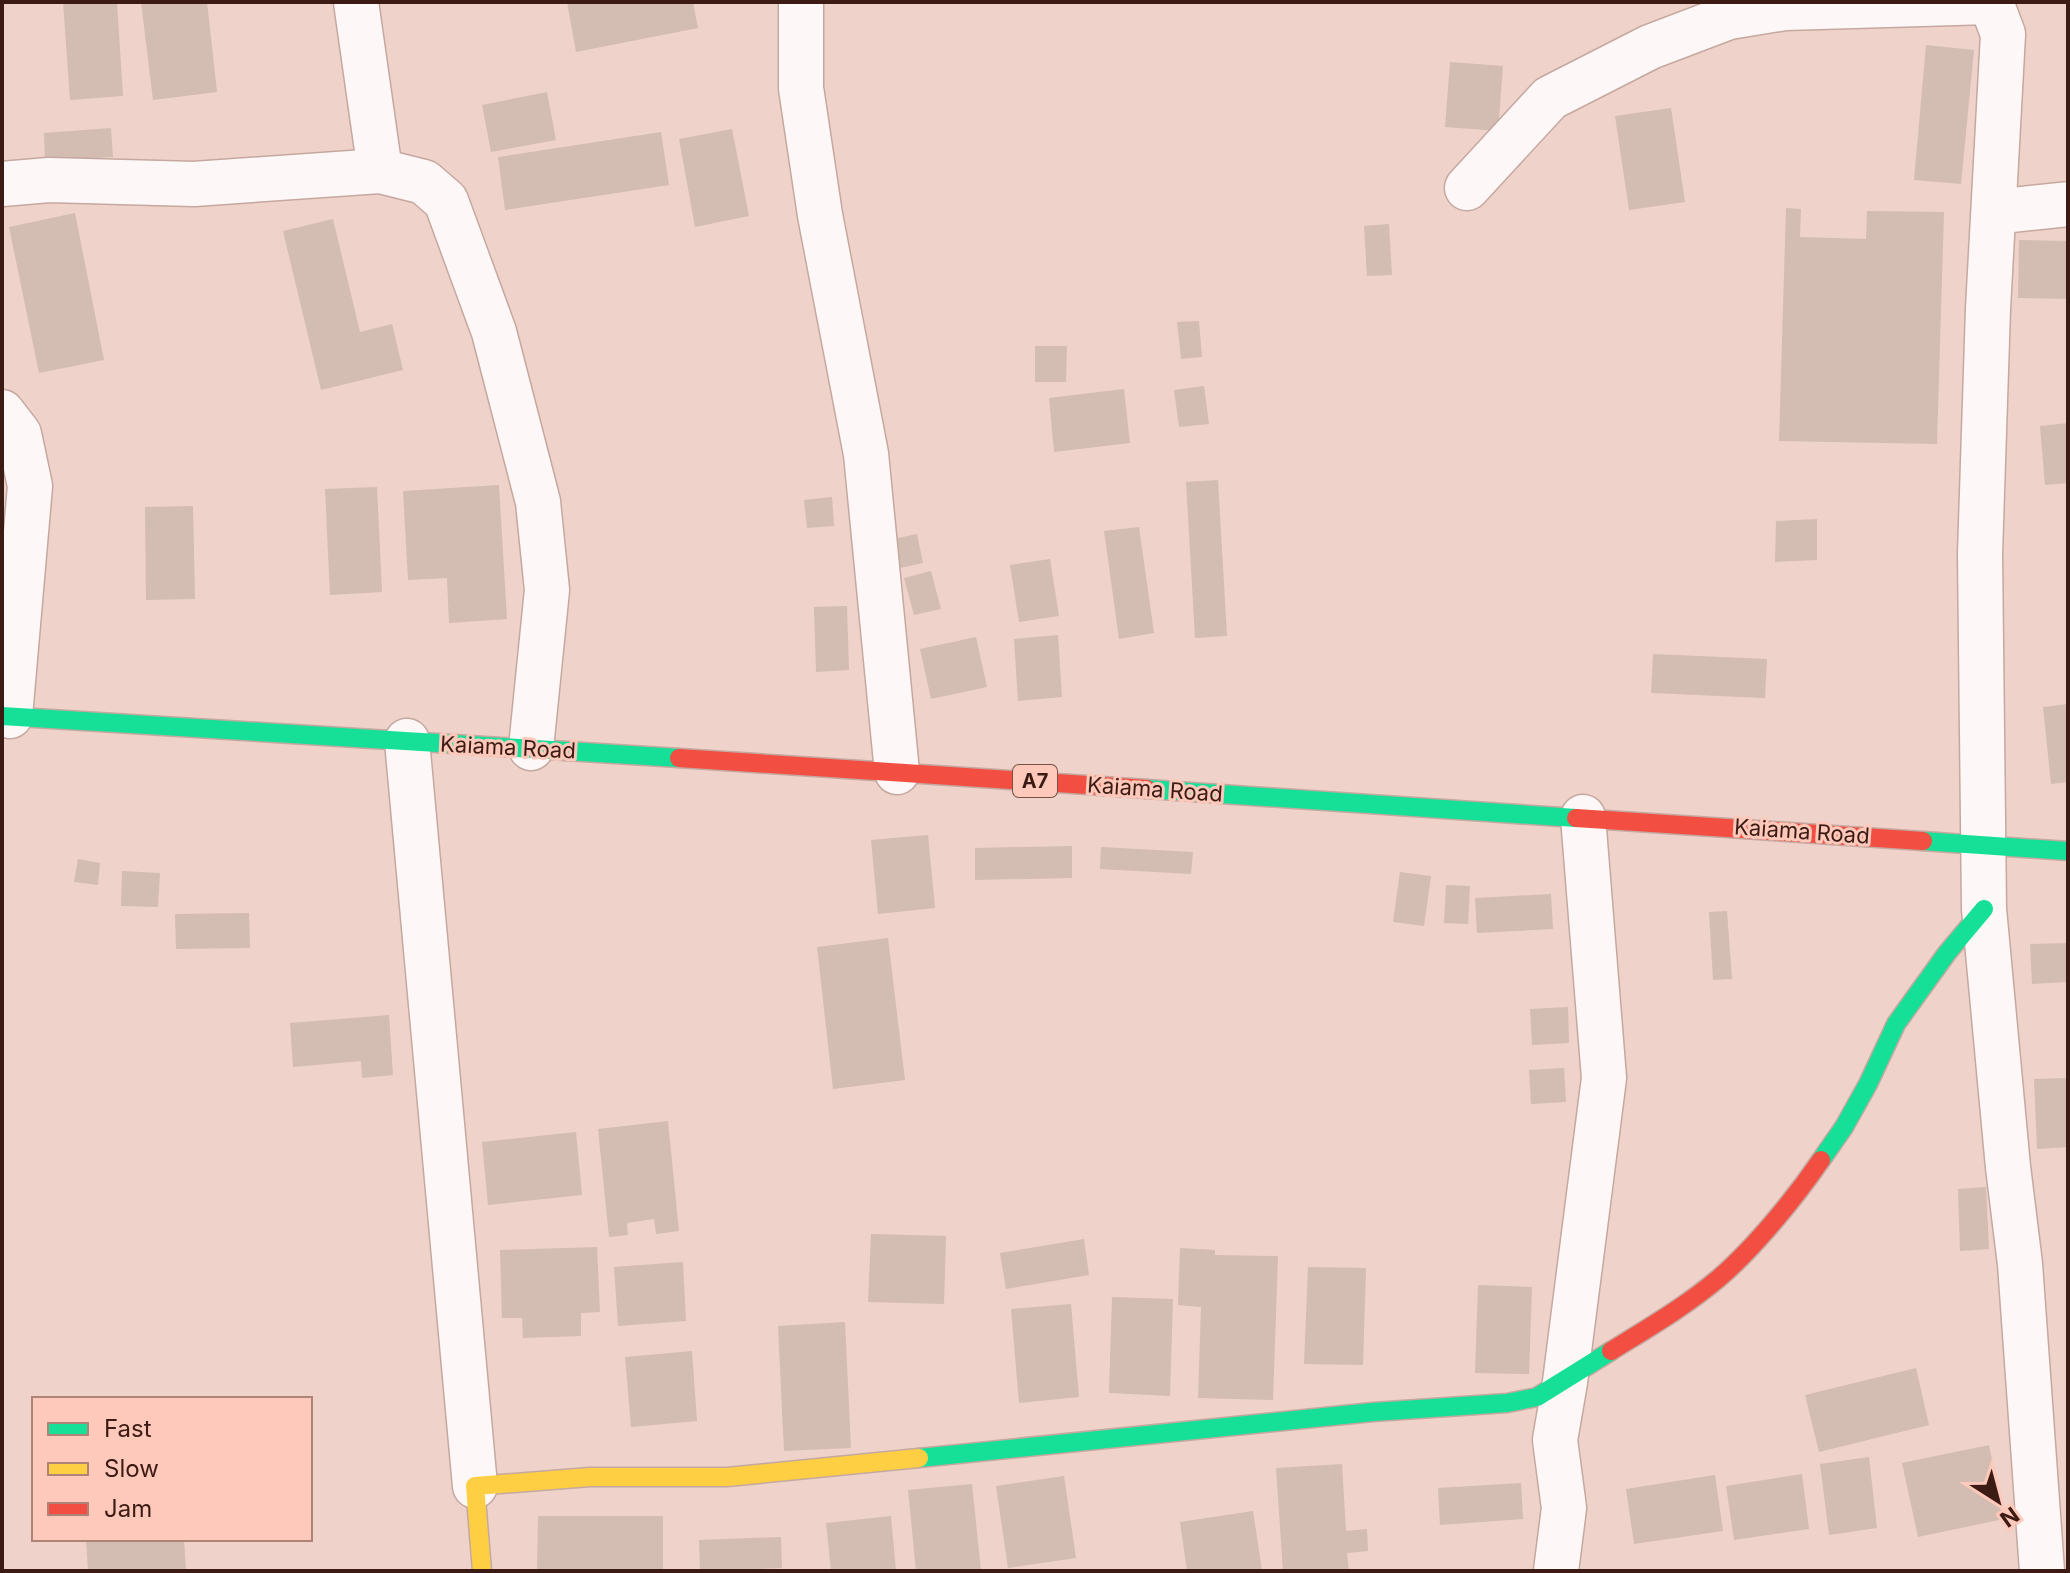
<svg xmlns="http://www.w3.org/2000/svg" width="2070" height="1573" font-family="Inter,sans-serif">
	<style>
		.building { fill: #d3bcb1 }
		.lines { fill: none; stroke-linecap: round; stroke-linejoin: round }
		.street-casing { stroke: #c5a8a0; stroke-width: 47 }
		.fast-casing { stroke: #c5a8a0; stroke-width: 21 }
		.slow-casing { stroke: #c5a8a0; stroke-width: 21 }
		.jam-casing { stroke: #c5a8a0; stroke-width: 21 }
		.street { stroke: #fdf8f7; stroke-width: 44 }
		.fast { stroke: #16e098; stroke-width: 18 }
		.slow { stroke: #ffcf43; stroke-width: 18 }
		.jam { stroke: #f24e42; stroke-width: 18 }
		.labels { text-anchor: middle; dominant-baseline: central; stroke-width: 6; stroke-linejoin: round; paint-order: stroke }
		.shield { fill: #fec9bb; stroke: #764f45; stroke-width: 2 }
		.shield-label { font-size: 20px; font-weight: bold; fill: #3b1b13 }
		.street-label { font-size: 22px; fill: #3b1b13; stroke: #fec9bb }
	</style>
	<rect width="100%" height="100%" fill="#efd2ca"/>
	<!-- building -->
	<g class="building">
		<path d="M 63,2 L 117,2 L 123,96 L 70,100 Z"/>
		<path d="M 141,2 L 207,2 L 217,92 L 153,100 Z"/>
		<path d="M 567,2 L 693,2 L 698,28 L 576,52 Z"/>
		<path d="M 1926,45 L 1974,50 L 1961,184 L 1914,180 Z"/>
		<path d="M 1450,62 L 1503,66 L 1498,131 L 1445,127 Z"/>
		<path d="M 547,92 L 556,140 L 491,152 L 482,105 Z"/>
		<path d="M 1671,108 L 1685,202 L 1629,210 L 1615,116 Z"/>
		<path d="M 111,128 L 113,157 L 45,161 L 44,133 Z"/>
		<path d="M 732,129 L 749,216 L 695,227 L 679,139 Z"/>
		<path d="M 661,132 L 669,185 L 505,210 L 498,157 Z"/>
		<path d="M 1786,208 L 1801,209 L 1800,237 L 1866,239 L 1867,211 L 1944,212 L 1937,444 L 1779,441 Z"/>
		<path d="M 75,213 L 104,360 L 39,373 L 9,227 Z"/>
		<path d="M 333,219 L 360,332 L 392,324 L 403,370 L 321,390 L 283,231 Z"/>
		<path d="M 1389,224 L 1392,275 L 1367,276 L 1364,226 Z"/>
		<path d="M 2019,240 L 2068,241 L 2068,299 L 2018,298 Z"/>
		<path d="M 1199,321 L 1202,357 L 1181,359 L 1177,322 Z"/>
		<path d="M 1035,346 L 1067,346 L 1066,382 L 1035,382 Z"/>
		<path d="M 1204,386 L 1209,424 L 1179,427 L 1174,390 Z"/>
		<path d="M 1124,389 L 1130,443 L 1054,452 L 1049,398 Z"/>
		<path d="M 2068,423 L 2068,483 L 2045,485 L 2040,426 Z"/>
		<path d="M 1218,480 L 1227,636 L 1195,638 L 1186,482 Z"/>
		<path d="M 499,485 L 507,619 L 449,623 L 447,578 L 408,580 L 403,491 Z"/>
		<path d="M 377,487 L 382,592 L 330,595 L 325,489 Z"/>
		<path d="M 832,497 L 834,526 L 807,528 L 804,500 Z"/>
		<path d="M 193,506 L 195,599 L 146,600 L 145,507 Z"/>
		<path d="M 1817,519 L 1817,560 L 1775,562 L 1776,521 Z"/>
		<path d="M 1139,527 L 1154,633 L 1119,639 L 1104,531 Z"/>
		<path d="M 917,534 L 923,563 L 900,568 L 893,539 Z"/>
		<path d="M 1050,559 L 1059,616 L 1019,622 L 1010,565 Z"/>
		<path d="M 931,571 L 941,609 L 914,615 L 904,578 Z"/>
		<path d="M 847,606 L 849,670 L 816,672 L 814,607 Z"/>
		<path d="M 1058,635 L 1062,697 L 1018,701 L 1014,639 Z"/>
		<path d="M 976,637 L 987,687 L 931,699 L 920,649 Z"/>
		<path d="M 1653,654 L 1767,659 L 1765,698 L 1651,693 Z"/>
		<path d="M 2068,704 L 2068,782 L 2051,784 L 2043,707 Z"/>
		<path d="M 928,835 L 935,908 L 878,914 L 871,840 Z"/>
		<path d="M 1072,846 L 1072,878 L 975,880 L 975,848 Z"/>
		<path d="M 1101,847 L 1193,852 L 1191,874 L 1100,869 Z"/>
		<path d="M 78,859 L 100,863 L 98,885 L 74,882 Z"/>
		<path d="M 122,871 L 160,873 L 158,907 L 121,906 Z"/>
		<path d="M 1400,872 L 1431,876 L 1424,926 L 1393,922 Z"/>
		<path d="M 1446,885 L 1470,886 L 1468,924 L 1444,923 Z"/>
		<path d="M 1551,894 L 1553,929 L 1477,933 L 1475,898 Z"/>
		<path d="M 1727,911 L 1732,979 L 1713,980 L 1709,912 Z"/>
		<path d="M 249,913 L 250,948 L 176,949 L 175,914 Z"/>
		<path d="M 888,938 L 905,1080 L 833,1089 L 817,947 Z"/>
		<path d="M 2068,943 L 2068,982 L 2032,984 L 2030,944 Z"/>
		<path d="M 1568,1007 L 1569,1043 L 1532,1045 L 1530,1009 Z"/>
		<path d="M 389,1015 L 393,1075 L 362,1078 L 361,1061 L 293,1067 L 290,1023 Z"/>
		<path d="M 1564,1068 L 1566,1102 L 1531,1104 L 1529,1070 Z"/>
		<path d="M 2068,1078 L 2068,1147 L 2037,1149 L 2034,1079 Z"/>
		<path d="M 668,1121 L 679,1231 L 656,1234 L 654,1219 L 627,1223 L 628,1235 L 609,1237 L 598,1129 Z"/>
		<path d="M 576,1132 L 582,1195 L 488,1205 L 482,1142 Z"/>
		<path d="M 1986,1187 L 1989,1249 L 1960,1251 L 1958,1189 Z"/>
		<path d="M 871,1234 L 946,1236 L 944,1304 L 868,1302 Z"/>
		<path d="M 1084,1239 L 1089,1275 L 1006,1289 L 1000,1253 Z"/>
		<path d="M 597,1247 L 600,1312 L 581,1313 L 581,1336 L 523,1338 L 522,1318 L 502,1318 L 500,1250 Z"/>
		<path d="M 1180,1248 L 1215,1250 L 1215,1255 L 1278,1256 L 1273,1400 L 1198,1398 L 1201,1307 L 1178,1305 Z"/>
		<path d="M 683,1262 L 686,1321 L 618,1326 L 614,1267 Z"/>
		<path d="M 1308,1267 L 1366,1268 L 1363,1365 L 1304,1364 Z"/>
		<path d="M 1478,1285 L 1532,1287 L 1529,1374 L 1475,1373 Z"/>
		<path d="M 1112,1297 L 1173,1299 L 1170,1396 L 1109,1393 Z"/>
		<path d="M 1071,1304 L 1079,1397 L 1019,1403 L 1011,1309 Z"/>
		<path d="M 845,1322 L 851,1448 L 784,1451 L 778,1326 Z"/>
		<path d="M 692,1351 L 697,1421 L 631,1427 L 625,1357 Z"/>
		<path d="M 1916,1368 L 1929,1425 L 1819,1452 L 1805,1395 Z"/>
		<path d="M 1989,1445 L 2004,1519 L 1918,1537 L 1902,1463 Z"/>
		<path d="M 1869,1457 L 1877,1528 L 1829,1535 L 1820,1464 Z"/>
		<path d="M 1342,1464 L 1346,1531 L 1367,1529 L 1368,1551 L 1347,1553 L 1349,1571 L 1283,1571 L 1276,1468 Z"/>
		<path d="M 1802,1474 L 1809,1529 L 1734,1540 L 1726,1486 Z"/>
		<path d="M 1715,1475 L 1723,1531 L 1634,1544 L 1626,1489 Z"/>
		<path d="M 1064,1476 L 1076,1558 L 1008,1568 L 996,1486 Z"/>
		<path d="M 1521,1483 L 1523,1519 L 1440,1525 L 1438,1488 Z"/>
		<path d="M 972,1484 L 981,1571 L 916,1571 L 908,1490 Z"/>
		<path d="M 1253,1511 L 1262,1571 L 1187,1571 L 1180,1522 Z"/>
		<path d="M 538,1516 L 663,1516 L 663,1571 L 537,1571 Z"/>
		<path d="M 891,1516 L 896,1571 L 831,1571 L 826,1523 Z"/>
		<path d="M 781,1537 L 782,1568 L 700,1571 L 699,1540 Z"/>
		<path d="M 86,1539 L 184,1539 L 186,1571 L 88,1571 Z"/>
	</g>
	<g class="lines">
		<defs>
			<g id="street">
				<path d="M 356,2 L 380,171"/>
				<path d="M 801,2 L 801,88 L 820,215 L 866,454 L 897,772"/>
				<path d="M 1991,2 L 2003,34 L 1988,309 L 1980,554 L 1984,909 L 2008,1167 L 2020,1264 L 2042,1571"/>
				<path d="M 2,184 L 49,180 L 194,184 L 380,171 L 424,182 L 446,201 L 494,332 L 538,502 L 547,590 L 531,748"/>
				<path d="M 1467,188 L 1550,98 L 1650,47 L 1729,17 L 1785,8 L 1989,2"/>
				<path d="M 1994,212 L 2068,204"/>
				<path d="M 2,412 L 19,434 L 30,486 L 10,716"/>
				<path d="M 407,741 L 475,1486"/>
				<path d="M 1556,1571 L 1564,1508 L 1555,1440 L 1565,1382 L 1604,1078 L 1583,817"/>
			</g>
			<g id="fast">
				<path d="M 2,716 L 679,758"/>
				<path d="M 1147,789 L 1576,818"/>
				<path d="M 1923,841 L 2068,851"/>
				<path d="M 1821,1160 L 1844,1127 L 1868,1084 L 1896,1024 L 1947,953 L 1984,909"/>
				<path d="M 919,1458 L 1373,1412 L 1507,1403 L 1537,1397 L 1611,1351"/>
			</g>
			<path id="slow" d="M 482,1571 L 475,1486 L 590,1477 L 727,1477 L 919,1458"/>
			<g id="jam">
				<path d="M 679,758 L 1147,789"/>
				<path d="M 1576,818 L 1923,841"/>
				<path d="M 1611,1351 C 1648,1328 1686,1306 1719,1278 C 1754,1248 1795,1198 1821,1160"/>
			</g>
		</defs>
		<!-- street casing -->
		<use href="#street" class="street-casing"/>
		<!-- fast casing -->
		<use href="#fast" class="fast-casing"/>
		<!-- slow casing -->
		<use href="#slow" class="slow-casing"/>
		<!-- jam casing -->
		<use href="#jam" class="jam-casing"/>
		<!-- street -->
		<use href="#street" class="street"/>
		<!-- fast -->
		<use href="#fast" class="fast"/>
		<!-- slow -->
		<use href="#slow" class="slow"/>
		<!-- jam -->
		<use href="#jam" class="jam"/>
	</g>
	<g class="labels">
		<!-- shield labels -->
		<rect class="shield" x="1013" y="765" width="44" height="32" rx="6"/>
		<g class="shield-label">
			<text x="1035" y="781">A7</text>
		</g>
		<!-- street labels -->
		<g class="street-label">
			<text transform="translate(508 747) rotate(3)">Kaiama Road</text>
			<text transform="translate(1155 789) rotate(4)">Kaiama Road</text>
			<text transform="translate(1802 831) rotate(4)">Kaiama Road</text>
		</g>
	</g>
	<!-- border -->
	<rect width="2070" height="1573" fill="none" stroke="#3b1b13" stroke-width="8"/>
	<!-- legend -->
	<rect x="32" y="1397" width="280" height="144" fill="#fec9bb" stroke="#b08378" stroke-width="2"/>
	<rect x="48" y="1423" width="40" height="12" fill="#16e098" stroke="#b08378" stroke-width="2"/>
	<text x="104" y="1437" font-size="24" fill="#3b1b13">Fast</text>
	<rect x="48" y="1463" width="40" height="12" fill="#ffcf43" stroke="#b08378" stroke-width="2"/>
	<text x="104" y="1477" font-size="24" fill="#3b1b13">Slow</text>
	<rect x="48" y="1503" width="40" height="12" fill="#f24e42" stroke="#b08378" stroke-width="2"/>
	<text x="104" y="1517" font-size="24" fill="#3b1b13">Jam</text>
	<!-- north arrow -->
	<g transform="translate(1998 1501) rotate(144)" stroke="#fec9bb" stroke-width="6" paint-order="stroke">
	<path d="M0-6L14 30L0 20L-14 30Z" fill="#3b1b13"/>
	<text y="-12" font-size="22" font-weight="bold" text-anchor="middle" fill="#3b1b13">N</text>
	</g>
</svg>
